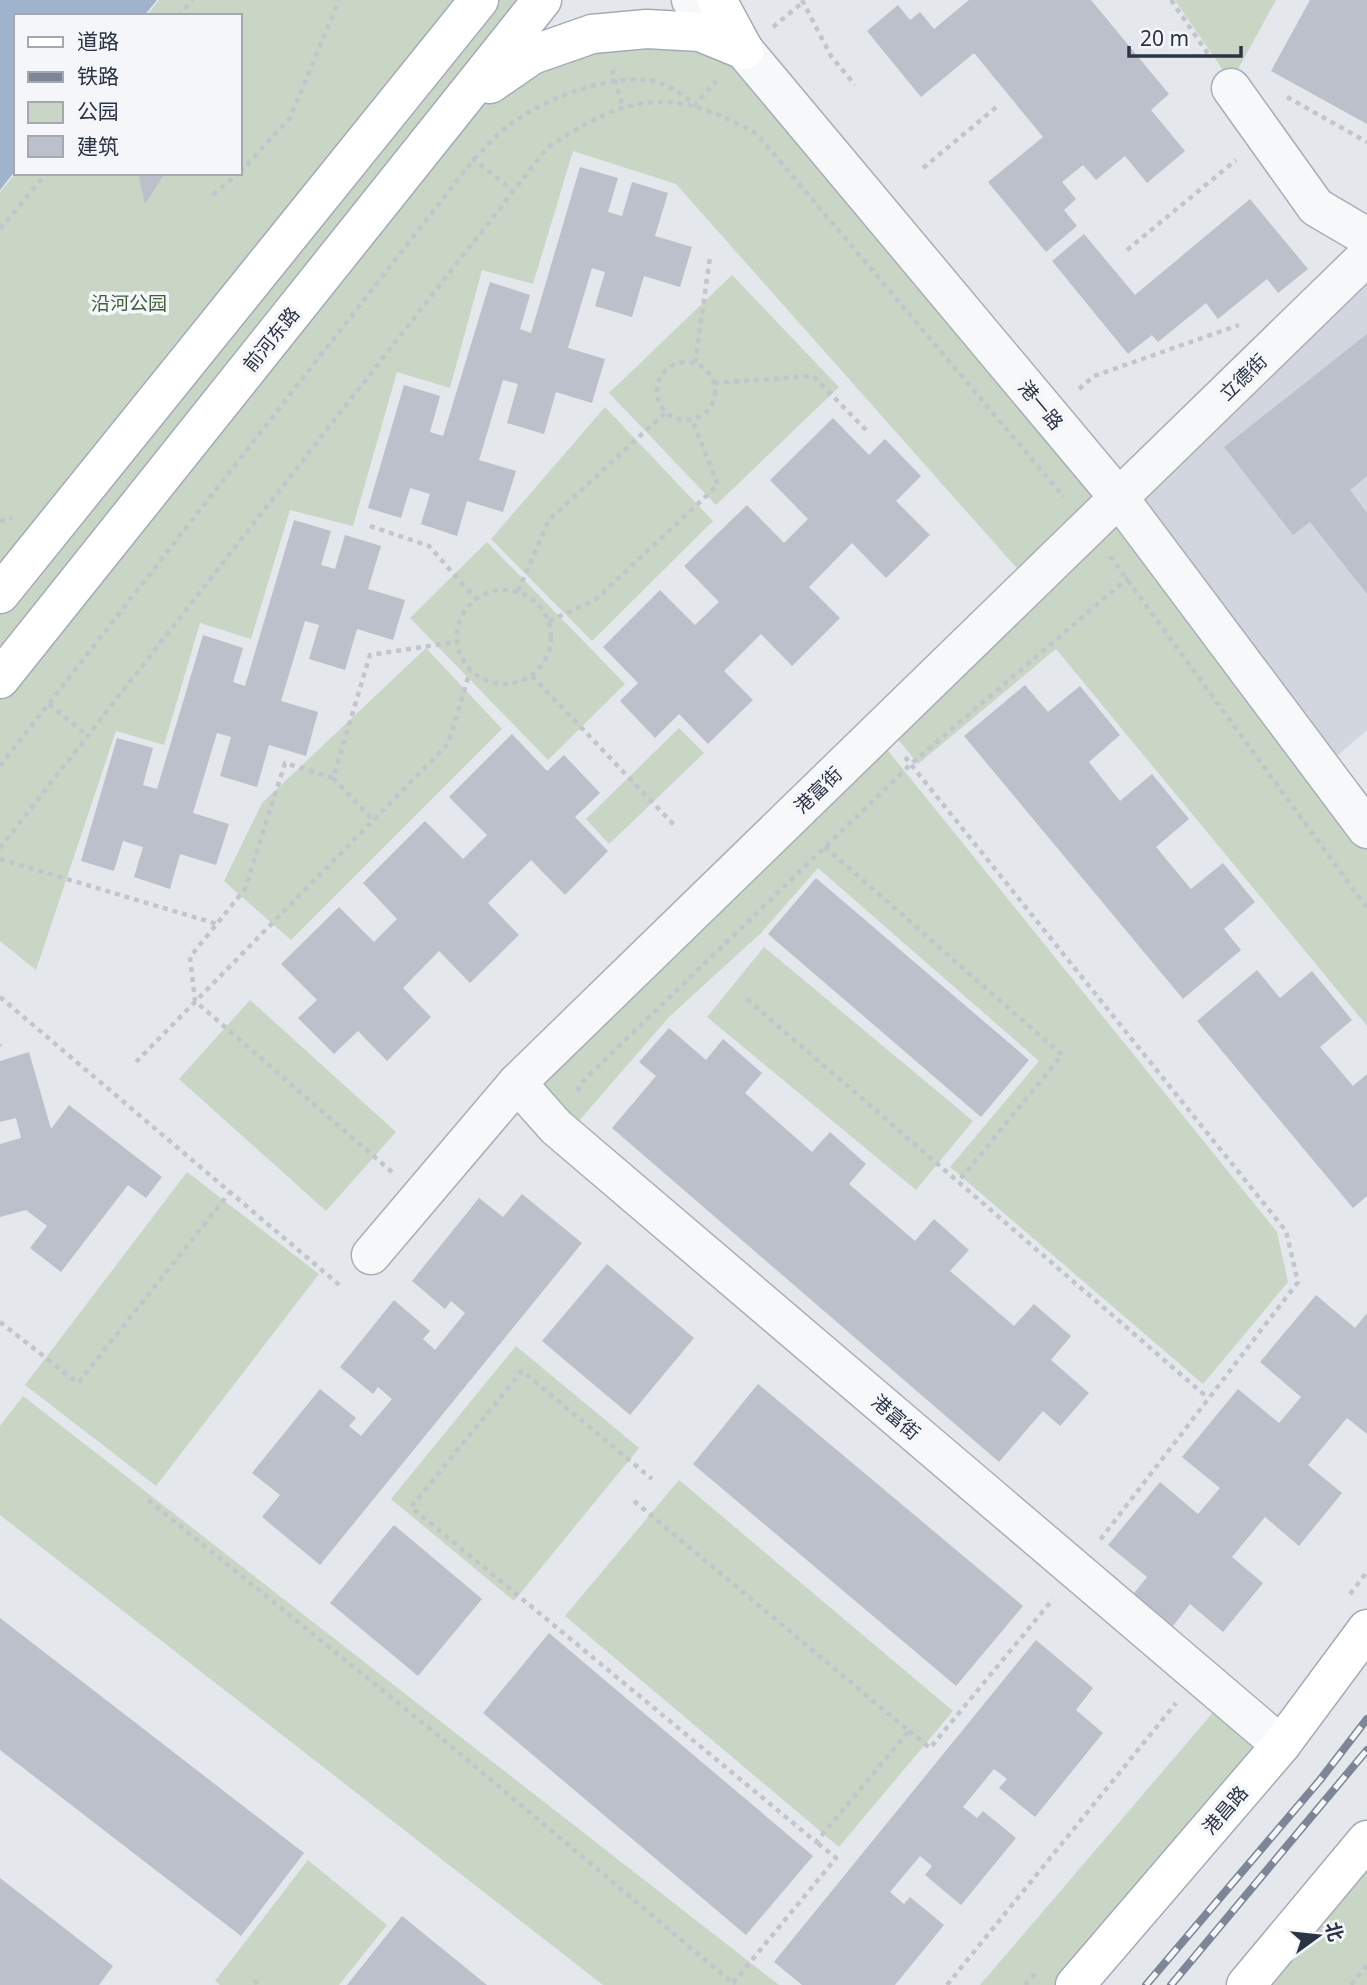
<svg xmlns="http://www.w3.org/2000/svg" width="1367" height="1985" font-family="'Noto Sans','Noto Sans SC',sans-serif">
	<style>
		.built { fill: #d2d6de }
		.green { fill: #c9d6c5 }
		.water { fill: #9fb4cc }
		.building { fill: #bbc0ca }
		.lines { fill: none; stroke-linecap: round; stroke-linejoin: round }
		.minor-casing { stroke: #a9aeb7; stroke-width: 41 }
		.major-casing { stroke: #a3abb8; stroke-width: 41 }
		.path { stroke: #c2c5cb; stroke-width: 4.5; stroke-dasharray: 5 5; stroke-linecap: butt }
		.minor { stroke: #f7f8fa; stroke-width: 38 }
		.major { stroke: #fff; stroke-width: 38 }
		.rail-casing { stroke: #7d8696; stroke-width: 8 }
		.rail { stroke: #f4f6f9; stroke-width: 5; stroke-dasharray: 16; stroke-linecap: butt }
		.labels { text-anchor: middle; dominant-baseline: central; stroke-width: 7; stroke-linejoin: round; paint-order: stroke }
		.park-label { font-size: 19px; fill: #3f6138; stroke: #f4f6f9 }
		.street-label { font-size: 19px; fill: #2b3445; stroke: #f4f6f9 }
	</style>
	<rect width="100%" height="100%" fill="#e4e7ec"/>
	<!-- built -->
	<path class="built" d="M 1367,260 L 1367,730 L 1324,767 L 1122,498 Z"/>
	<!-- green -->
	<g class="green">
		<path d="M 159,0 L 536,0 L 0,673 L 0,192 L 16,173 L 240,173 L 240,16 L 146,16 Z"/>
		<path d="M 1175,0 L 1276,0 L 1231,82 Z"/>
		<path d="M 651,36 L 738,56 L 1105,493 L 1021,573 L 676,184 L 573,151 L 533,284 L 482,270 L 450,388 L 397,372 L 353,526 L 290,510 L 251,639 L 200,623 L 164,745 L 116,731 L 36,970 L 0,941 L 0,693 L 487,97 L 535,62 Z"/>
		<path d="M 732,275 L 839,387 L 716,505 L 609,393 Z"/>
		<path d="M 605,407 L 713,521 L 592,641 L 491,539 Z"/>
		<path d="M 1119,512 L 1367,845 L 1367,1026 L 1056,649 L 918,764 L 893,733 Z"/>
		<path d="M 487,542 L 625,684 L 548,760 L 410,618 Z"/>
		<path d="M 426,648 L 502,729 L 291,940 L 224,881 L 262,803 Z"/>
		<path d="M 679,728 L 704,753 L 609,844 L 586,819 Z"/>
		<path d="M 881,742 L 1277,1232 L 1288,1282 L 1203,1384 L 950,1167 L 1039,1061 L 818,868 L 761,933 L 669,1017 L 578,1122 L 534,1080 Z"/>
		<path d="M 764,947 L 973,1121 L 916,1190 L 707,1017 Z"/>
		<path d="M 250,1000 L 396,1132 L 326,1211 L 179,1079 Z"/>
		<path d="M 187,1172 L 319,1274 L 156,1486 L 25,1385 Z"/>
		<path d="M 516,1346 L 639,1448 L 514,1601 L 391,1499 Z"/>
		<path d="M 23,1396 L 779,1985 L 603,1985 L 0,1515 L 0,1426 Z"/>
		<path d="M 679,1480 L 953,1711 L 839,1847 L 565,1616 Z"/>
		<path d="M 1222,1702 L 1275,1746 L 1070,1985 L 980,1985 Z"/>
		<path d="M 1367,1851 L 1367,1985 L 1257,1985 Z"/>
		<path d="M 308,1860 L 387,1925 L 339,1985 L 220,1985 L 215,1981 Z"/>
	</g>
	<!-- water -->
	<path class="water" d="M 0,0 L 157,0 L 144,16 L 16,16 L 16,170 L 0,190 Z"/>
	<!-- building -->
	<g class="building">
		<path d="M 969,0 L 1091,0 L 1169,94 L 1151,110 L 1185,151 L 1147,183 L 1125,156 L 1096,180 L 1083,165 L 1062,182 L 1076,199 L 1064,210 L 1077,226 L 1046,252 L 988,182 L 1043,137 L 974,53 L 921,97 L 867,31 L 898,5 L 910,20 L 920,12 L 934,29 Z"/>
		<path d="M 1310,0 L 1367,0 L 1367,124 L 1271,71 Z"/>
		<path d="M 580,167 L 618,178 L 608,212 L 622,216 L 632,182 L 668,193 L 655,236 L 692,247 L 680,287 L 644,276 L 632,317 L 595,306 L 605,272 L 592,268 L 568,348 L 605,359 L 592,403 L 556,392 L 544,434 L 507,423 L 518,384 L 503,380 L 479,460 L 516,471 L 503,512 L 467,501 L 457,536 L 421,524 L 430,494 L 410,488 L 401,518 L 368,508 L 404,385 L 440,396 L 430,432 L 443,436 L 490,282 L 530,295 L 520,329 L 531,333 Z"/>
		<path d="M 138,173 L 165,173 L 145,204 Z"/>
		<path d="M 1250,199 L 1308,269 L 1278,293 L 1267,279 L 1218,319 L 1206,303 L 1158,342 L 1152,335 L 1128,354 L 1052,261 L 1084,234 L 1135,295 Z"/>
		<path d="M 1367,334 L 1367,476 L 1350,490 L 1367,513 L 1367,594 L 1310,522 L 1293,535 L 1224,447 Z"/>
		<path d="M 833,418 L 869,455 L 885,439 L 921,476 L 896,501 L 930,535 L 886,578 L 852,543 L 809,587 L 840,618 L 792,666 L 761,634 L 724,671 L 753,700 L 708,744 L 679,714 L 655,738 L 620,701 L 638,683 L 603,647 L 660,590 L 695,625 L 719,602 L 684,566 L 747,505 L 784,543 L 808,519 L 770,480 Z"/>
		<path d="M 294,520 L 331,531 L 321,565 L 335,569 L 345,535 L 381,546 L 368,589 L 405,600 L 393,640 L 357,629 L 345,670 L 309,659 L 319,625 L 305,621 L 281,701 L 318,712 L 306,756 L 269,745 L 257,787 L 220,776 L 231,737 L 217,733 L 193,813 L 229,824 L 216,865 L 180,854 L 170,889 L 134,877 L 143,847 L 123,841 L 114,871 L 81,861 L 117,738 L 153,748 L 143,785 L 157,789 L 203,635 L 243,648 L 233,682 L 245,686 Z"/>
		<path d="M 1025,685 L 1048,712 L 1080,686 L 1120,735 L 1089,762 L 1120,801 L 1152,774 L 1189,819 L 1156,847 L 1191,889 L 1223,863 L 1255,902 L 1224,929 L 1241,950 L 1183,999 L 964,736 Z"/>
		<path d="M 512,734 L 547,771 L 564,755 L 600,793 L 575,817 L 608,851 L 565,895 L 531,860 L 488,903 L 519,935 L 470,983 L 439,951 L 403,988 L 431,1017 L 387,1061 L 358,1031 L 334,1054 L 298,1018 L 317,1000 L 281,964 L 339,907 L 374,942 L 397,919 L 363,883 L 425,821 L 463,859 L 487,835 L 449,797 Z"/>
		<path d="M 816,878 L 1029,1060 L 981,1117 L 768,934 Z"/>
		<path d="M 1257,970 L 1280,998 L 1312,971 L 1352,1020 L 1320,1047 L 1353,1086 L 1367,1074 L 1367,1196 L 1353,1208 L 1197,1021 Z"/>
		<path d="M 669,1028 L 706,1060 L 723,1039 L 762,1073 L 745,1093 L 812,1152 L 830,1132 L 866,1164 L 849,1184 L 915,1241 L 934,1219 L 969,1250 L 950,1271 L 1014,1326 L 1034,1304 L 1071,1336 L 1051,1360 L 1089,1393 L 1060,1426 L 1043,1411 L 999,1462 L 612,1128 L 656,1076 L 639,1062 Z"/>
		<path d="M 29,1052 L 51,1129 L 69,1105 L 162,1177 L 146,1198 L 128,1185 L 61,1272 L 30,1248 L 47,1226 L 26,1210 L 0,1217 L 0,1144 L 21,1138 L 16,1118 L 0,1122 L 0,1061 Z"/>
		<path d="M 522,1194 L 582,1243 L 320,1565 L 262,1517 L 280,1495 L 252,1473 L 320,1389 L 356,1418 L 349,1426 L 361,1436 L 392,1399 L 378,1387 L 373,1394 L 340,1367 L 394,1300 L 430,1331 L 423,1339 L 435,1350 L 465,1313 L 451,1301 L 445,1309 L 412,1281 L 479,1198 L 503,1217 Z"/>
		<path d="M 607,1264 L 694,1338 L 630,1415 L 542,1341 Z"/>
		<path d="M 1316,1295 L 1355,1328 L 1367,1313 L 1367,1434 L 1347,1418 L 1308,1465 L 1342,1493 L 1299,1546 L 1265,1517 L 1232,1557 L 1263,1583 L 1223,1632 L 1190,1604 L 1170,1630 L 1131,1597 L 1147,1577 L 1108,1545 L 1160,1482 L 1198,1514 L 1220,1488 L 1182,1457 L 1238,1389 L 1279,1423 L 1301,1397 L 1260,1362 Z"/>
		<path d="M 758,1384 L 1023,1606 L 956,1686 L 693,1464 Z"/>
		<path d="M 394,1525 L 482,1599 L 418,1676 L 330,1603 Z"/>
		<path d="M 0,1618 L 304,1853 L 241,1936 L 0,1750 Z"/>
		<path d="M 549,1633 L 813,1856 L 746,1935 L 483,1713 Z"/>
		<path d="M 1036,1640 L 1093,1688 L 1076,1710 L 1103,1733 L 1035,1817 L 999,1788 L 1007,1779 L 994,1769 L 963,1807 L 977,1818 L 983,1811 L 1016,1838 L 961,1905 L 925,1875 L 932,1866 L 920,1856 L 890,1892 L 904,1904 L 910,1897 L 944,1925 L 895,1985 L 802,1985 L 774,1962 Z"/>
		<path d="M 0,1878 L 113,1966 L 99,1985 L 0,1985 Z"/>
		<path d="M 402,1916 L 487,1985 L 347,1985 Z"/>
	</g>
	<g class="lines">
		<defs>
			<g id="minor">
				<path d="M 691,0 L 744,50 L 1119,498 L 1367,829"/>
				<path d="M 1231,88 L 1316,207 L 1367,237"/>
				<path d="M 371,1255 L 517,1083"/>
				<path d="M 1281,1745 L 556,1127 L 517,1083 L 1367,256"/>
			</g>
			<g id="major">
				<path d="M 717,0 L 744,50"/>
				<path d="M 490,84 L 532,55 L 592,34 L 647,29 L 700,32 L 744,50"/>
				<path d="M 0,594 L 479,0"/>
				<path d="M 0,679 L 542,0"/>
				<path d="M 1075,1985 L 1281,1745 L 1367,1629"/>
				<path d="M 1246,1985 L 1367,1840"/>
			</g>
		</defs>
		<!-- minor casing -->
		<use href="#minor" class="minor-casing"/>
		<!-- major casing -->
		<use href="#major" class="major-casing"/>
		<!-- path -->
		<g class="path">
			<path d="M 802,0 L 831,56 L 855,85"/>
			<path d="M 1171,0 L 1211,58"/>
			<path d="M 178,16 L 193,0"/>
			<path d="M 773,27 L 802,3"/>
			<path d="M 612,70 L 623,107"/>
			<path d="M 1287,97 L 1367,142"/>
			<path d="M 472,158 L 512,190"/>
			<path d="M 923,168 L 1000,104"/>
			<path d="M 240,172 L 290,118 L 339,0"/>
			<path d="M 213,195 L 239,173"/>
			<path d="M 0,229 L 47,173"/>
			<path d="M 1127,250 L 1236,160"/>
			<circle cx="686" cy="391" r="29"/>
			<path d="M 695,363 L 710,257"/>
			<path d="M 714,383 L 813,376 L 869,433"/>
			<path d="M 1079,389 L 1094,376 L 1239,325"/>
			<path d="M 0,521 L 12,518"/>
			<path d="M 370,526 L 429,546 L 475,598"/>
			<path d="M 1110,556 L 1367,908"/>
			<circle cx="504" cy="637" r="47"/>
			<path d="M 518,591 L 549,520 L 666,412"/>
			<path d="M 549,621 L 595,600 L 718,485 L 692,419"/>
			<path d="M 532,676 L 676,827"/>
			<path d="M 49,704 L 88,736"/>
			<path d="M 905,757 L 1286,1231 L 1298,1282 L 1100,1540"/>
			<path d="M 0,766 L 474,159 C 486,147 497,134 509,125 C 544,99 609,73 653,81 C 669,85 682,94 695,105 L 716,81"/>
			<path d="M 333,778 L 373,820"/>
			<path d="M 825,847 L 1062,1055 L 958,1182"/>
			<path d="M 0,848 L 547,148 C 627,94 671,85 757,134 L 1064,497"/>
			<path d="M 0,859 L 217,924"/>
			<path d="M 0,997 L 343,1288"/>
			<path d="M 747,999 L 1208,1398"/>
			<path d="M 0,1045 L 1,1046"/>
			<path d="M 136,1062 L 448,744 L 470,671"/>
			<path d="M 577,1091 L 584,1080 L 911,764 L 1128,578"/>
			<path d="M 392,1172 L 195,1001 L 190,957 L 245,889 L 285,763 L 333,778 L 370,655 L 456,642"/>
			<path d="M 0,1322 L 78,1383 L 230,1192"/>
			<path d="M 148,1500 L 446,1742 L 735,1985"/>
			<path d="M 634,1501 L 909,1731 L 816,1842 L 411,1507 L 522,1371 L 652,1479"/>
			<path d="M 1350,1594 L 1367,1572"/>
			<path d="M 909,1731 L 930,1748 L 1053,1599"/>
			<path d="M 254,1980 L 259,1985"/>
			<path d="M 733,1983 L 836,1858 L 816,1842"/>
			<path d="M 947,1985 L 1176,1703"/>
			<path d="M 1025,1985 L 1038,1970"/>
			<path d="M 1351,1985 L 1367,1965"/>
		</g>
		<!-- minor -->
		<use href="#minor" class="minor"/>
		<!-- major -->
		<use href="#major" class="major"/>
		<defs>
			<g id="rail">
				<path d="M 1146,1985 L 1320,1780 L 1367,1719"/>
				<path d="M 1171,1985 L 1367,1750"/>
			</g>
		</defs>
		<!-- rail casing -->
		<use href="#rail" class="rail-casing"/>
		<!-- rail -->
		<use href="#rail" class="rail"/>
	</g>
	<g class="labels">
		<!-- park labels -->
		<g class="park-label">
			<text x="129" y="303">沿河公园</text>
		</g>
		<!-- street labels -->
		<g class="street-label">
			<text transform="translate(271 339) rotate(-51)">前河东路</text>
			<text transform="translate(1243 377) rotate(-44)">立德街</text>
			<text transform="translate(1041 405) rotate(50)">港一路</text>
			<text transform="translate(818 790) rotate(-44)">港富街</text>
			<text transform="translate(896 1417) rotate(41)">港富街</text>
			<text transform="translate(1225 1810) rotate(-49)">港昌路</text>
		</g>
	</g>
	<!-- legend -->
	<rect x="14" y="14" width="228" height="161" fill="#f4f6f9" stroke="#a4a8b1" stroke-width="2"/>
	<rect x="28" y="37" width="35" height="10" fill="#ffffff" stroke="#a4a8b1" stroke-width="2"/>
	<text x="77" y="49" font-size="21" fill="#2b3445">道路</text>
	<rect x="28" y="72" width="35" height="10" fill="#7d8696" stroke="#a4a8b1" stroke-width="2"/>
	<text x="77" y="84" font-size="21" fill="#2b3445">铁路</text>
	<rect x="28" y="102" width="35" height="21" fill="#c9d6c5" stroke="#a4a8b1" stroke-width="2"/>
	<text x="77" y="119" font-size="21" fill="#2b3445">公园</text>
	<rect x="28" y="136" width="35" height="21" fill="#bbc0ca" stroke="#a4a8b1" stroke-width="2"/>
	<text x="77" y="154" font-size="21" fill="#2b3445">建筑</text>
	<!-- north arrow -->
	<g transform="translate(1318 1936) rotate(75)" stroke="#f4f6f9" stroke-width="5" paint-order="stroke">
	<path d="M0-5L12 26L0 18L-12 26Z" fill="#2b3445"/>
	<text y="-10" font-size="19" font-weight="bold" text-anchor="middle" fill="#2b3445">北</text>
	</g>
	<!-- scale -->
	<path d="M1129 46v10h112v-10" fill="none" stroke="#2b3445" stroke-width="3.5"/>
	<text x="1140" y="46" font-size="21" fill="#2b3445" stroke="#f4f6f9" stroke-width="5" paint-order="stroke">20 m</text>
</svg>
